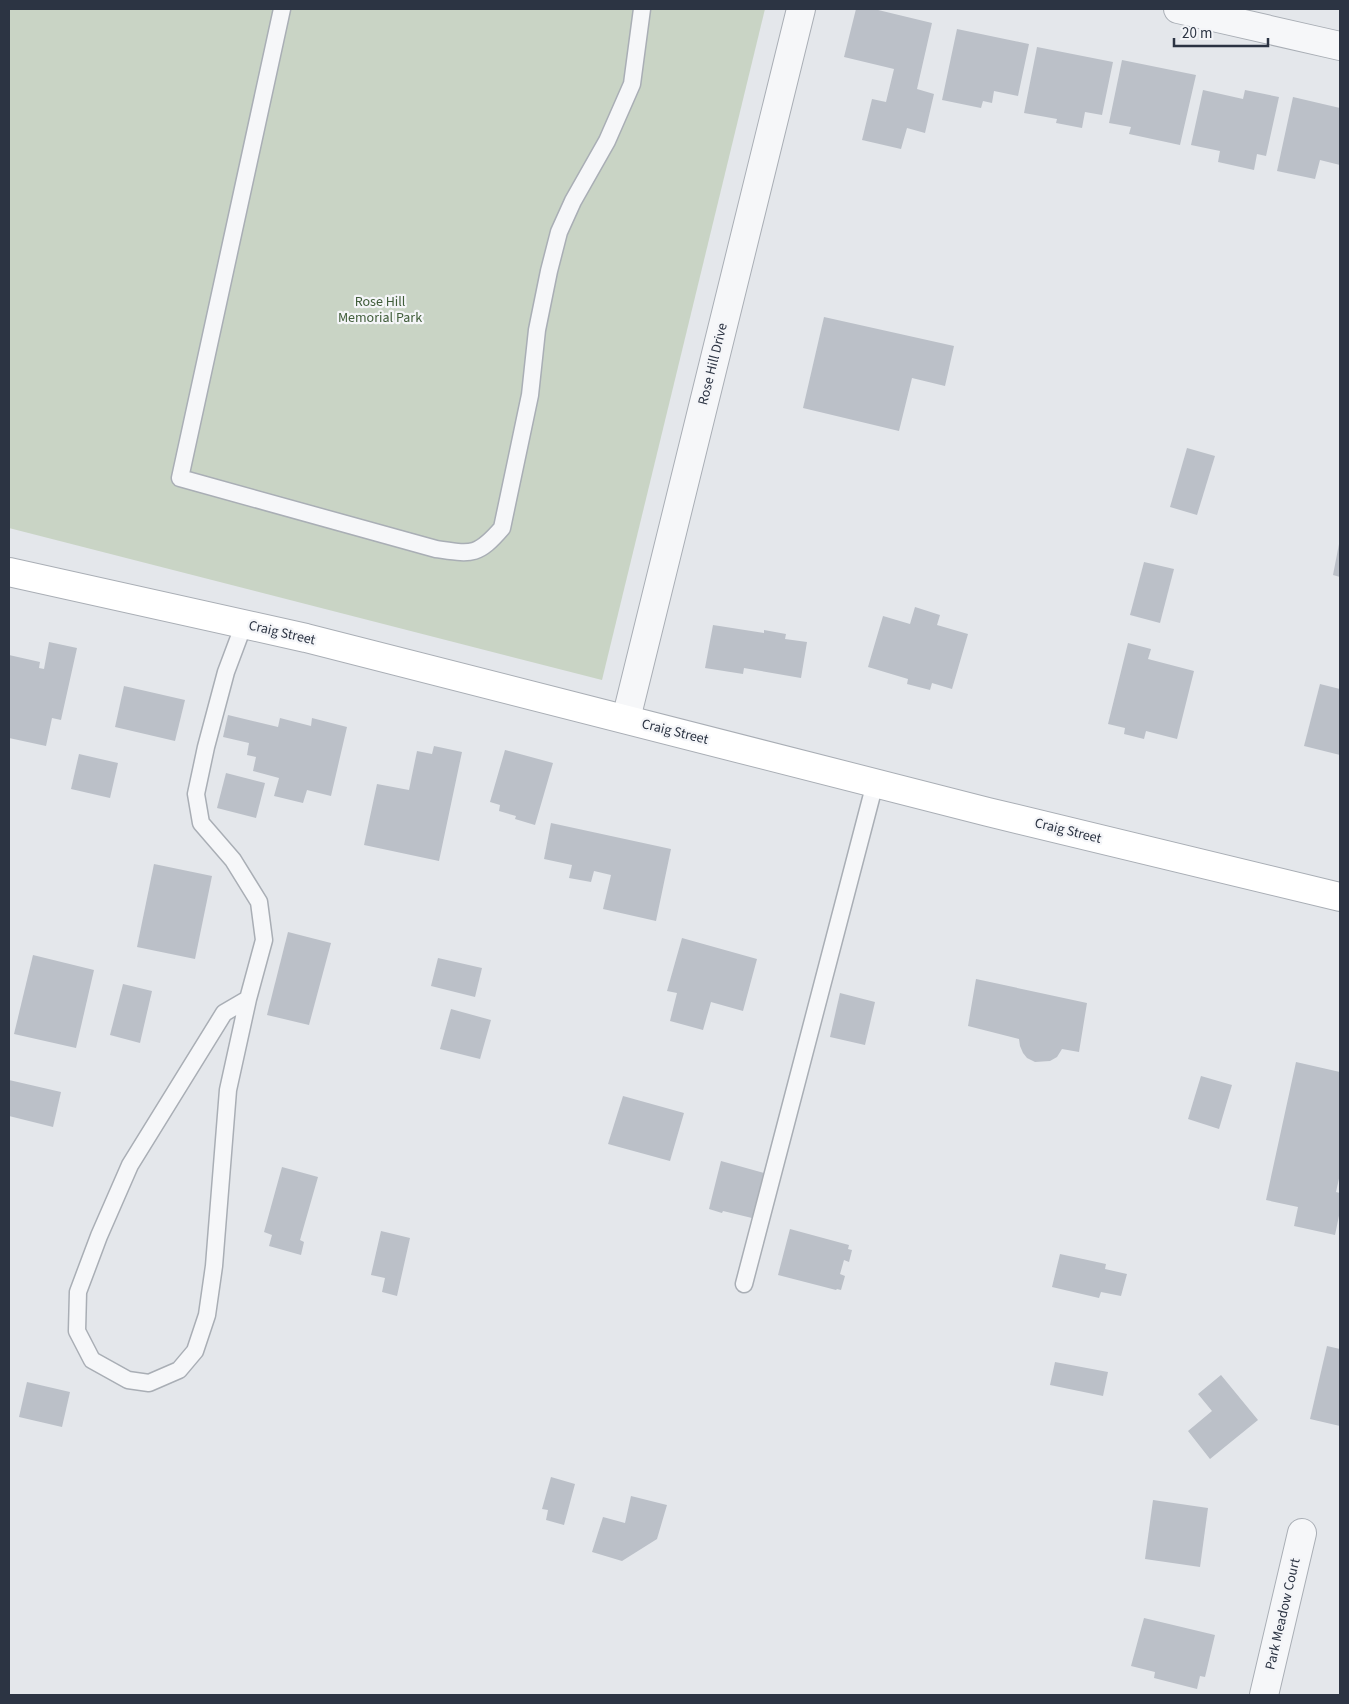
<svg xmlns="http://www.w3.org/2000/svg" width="1349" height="1704" font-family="'Source Sans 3',sans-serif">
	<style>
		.green { fill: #c9d4c5 }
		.building { fill: #bbc0c8 }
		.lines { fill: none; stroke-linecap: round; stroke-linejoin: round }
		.lane-casing { stroke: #a9aeb5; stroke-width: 19 }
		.street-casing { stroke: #a9aeb5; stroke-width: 30 }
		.secondary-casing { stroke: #a9aeb5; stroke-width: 30 }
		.lane { stroke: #f6f7f9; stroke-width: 16 }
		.street { stroke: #f6f7f9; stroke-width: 28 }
		.secondary { stroke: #fff; stroke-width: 28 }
		.labels { text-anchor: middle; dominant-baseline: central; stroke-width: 4.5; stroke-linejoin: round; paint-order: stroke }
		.park-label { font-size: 14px; fill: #405d3a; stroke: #f4f5f8 }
		.street-label { font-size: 14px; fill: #2c3443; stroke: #f4f5f8 }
	</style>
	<rect width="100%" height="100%" fill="#e4e7eb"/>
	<!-- green -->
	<path class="green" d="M 9,9 L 765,9 L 602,680 L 9,528 Z"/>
	<!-- building -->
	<g class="building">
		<path d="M 856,9 L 874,9 L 932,23 L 917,89 L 934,94 L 925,133 L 907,128 L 901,149 L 862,140 L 872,99 L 886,102 L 894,69 L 844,57 Z"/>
		<path d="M 957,29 L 1029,44 L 1018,96 L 994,91 L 992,103 L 983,101 L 981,108 L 942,100 Z"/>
		<path d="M 1037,47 L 1113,62 L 1102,115 L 1085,112 L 1082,128 L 1056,123 L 1057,119 L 1024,113 Z"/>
		<path d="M 1122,60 L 1196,75 L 1180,145 L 1129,134 L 1131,127 L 1109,123 Z"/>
		<path d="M 1203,90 L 1243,99 L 1245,90 L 1279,97 L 1266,156 L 1257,154 L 1254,170 L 1218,162 L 1220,151 L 1191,145 Z"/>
		<path d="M 1293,97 L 1340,108 L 1340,165 L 1320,160 L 1315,179 L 1277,171 Z"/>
		<path d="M 824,317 L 954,346 L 945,386 L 912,378 L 899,431 L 803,408 Z"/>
		<path d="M 1187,448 L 1215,456 L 1197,515 L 1170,507 Z"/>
		<path d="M 1339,544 L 1340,545 L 1340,577 L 1333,575 Z"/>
		<path d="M 1144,562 L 1174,569 L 1160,623 L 1130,615 Z"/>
		<path d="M 915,607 L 940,615 L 937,625 L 968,634 L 952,689 L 932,683 L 930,690 L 907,684 L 908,679 L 868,667 L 883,616 L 910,624 Z"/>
		<path d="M 713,625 L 764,633 L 764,630 L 786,634 L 785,639 L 807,642 L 801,678 L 744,668 L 743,674 L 705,668 Z"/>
		<path d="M 49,642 L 77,648 L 61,720 L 52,718 L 46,746 L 9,738 L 9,655 L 40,662 L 39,668 L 44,669 Z"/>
		<path d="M 1128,643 L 1151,649 L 1148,659 L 1194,671 L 1177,739 L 1146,731 L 1144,739 L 1124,734 L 1125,728 L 1108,724 Z"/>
		<path d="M 1320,684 L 1340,689 L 1340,755 L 1304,746 Z"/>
		<path d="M 124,686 L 185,700 L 175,741 L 115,727 Z"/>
		<path d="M 228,715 L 278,727 L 280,718 L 311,726 L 312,718 L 347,727 L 331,796 L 307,790 L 303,803 L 274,796 L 279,778 L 253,771 L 256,757 L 247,755 L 249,743 L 223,737 Z"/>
		<path d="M 434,746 L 462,752 L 439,861 L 364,845 L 377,784 L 409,790 L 417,751 L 432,754 Z"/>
		<path d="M 505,750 L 553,763 L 535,825 L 515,819 L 516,816 L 499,811 L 500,805 L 490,802 Z"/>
		<path d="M 79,754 L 118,763 L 110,798 L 71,789 Z"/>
		<path d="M 226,773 L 265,783 L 256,818 L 217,808 Z"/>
		<path d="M 551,823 L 671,849 L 656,921 L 603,909 L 611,875 L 594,871 L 591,882 L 569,878 L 572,865 L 544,859 Z"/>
		<path d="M 154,864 L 212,876 L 195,959 L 137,947 Z"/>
		<path d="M 288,932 L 331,943 L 309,1025 L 267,1015 Z"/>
		<path d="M 682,938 L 757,959 L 743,1011 L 711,1002 L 703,1030 L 670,1021 L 677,993 L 667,991 Z"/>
		<path d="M 33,955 L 94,970 L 76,1048 L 14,1034 Z"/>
		<path d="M 438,958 L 482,968 L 475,997 L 431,986 Z"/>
		<path d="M 976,979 L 1087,1003 L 1079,1052 L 1062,1049 L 1057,1057 L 1050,1061 L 1035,1062 L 1027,1058 L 1023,1053 L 1020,1046 L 1019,1039 L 968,1026 Z"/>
		<path d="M 123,984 L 152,991 L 140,1043 L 110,1035 Z"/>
		<path d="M 840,993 L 875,1002 L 865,1045 L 830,1037 Z"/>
		<path d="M 451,1009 L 491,1020 L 480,1059 L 440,1049 Z"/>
		<path d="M 1296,1062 L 1340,1072 L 1340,1174 L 1336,1192 L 1340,1193 L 1340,1211 L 1335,1235 L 1294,1226 L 1298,1207 L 1266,1200 Z"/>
		<path d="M 1201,1076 L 1232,1085 L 1219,1129 L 1188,1119 Z"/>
		<path d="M 9,1080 L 61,1092 L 53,1127 L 9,1116 Z"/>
		<path d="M 623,1096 L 684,1113 L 670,1161 L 608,1144 Z"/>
		<path d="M 721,1161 L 764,1173 L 752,1218 L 723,1211 L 722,1213 L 709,1209 Z"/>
		<path d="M 282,1167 L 318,1177 L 300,1240 L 304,1242 L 301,1255 L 269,1246 L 272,1235 L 264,1232 Z"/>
		<path d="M 790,1229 L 849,1245 L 848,1249 L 852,1250 L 849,1262 L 844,1260 L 840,1274 L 845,1276 L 841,1290 L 837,1289 L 836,1290 L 778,1275 Z"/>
		<path d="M 381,1231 L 410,1238 L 397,1296 L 382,1292 L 385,1278 L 371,1275 Z"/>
		<path d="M 1060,1254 L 1106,1264 L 1105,1269 L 1127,1274 L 1121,1296 L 1101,1292 L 1099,1298 L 1052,1287 Z"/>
		<path d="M 1327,1346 L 1340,1349 L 1340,1426 L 1310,1419 Z"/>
		<path d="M 1055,1362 L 1108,1372 L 1103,1396 L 1050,1385 Z"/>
		<path d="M 1221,1375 L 1258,1420 L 1210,1459 L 1188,1431 L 1212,1411 L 1198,1394 Z"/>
		<path d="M 27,1382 L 70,1392 L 62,1427 L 19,1417 Z"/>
		<path d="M 551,1477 L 575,1484 L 564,1525 L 546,1520 L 548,1510 L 542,1509 Z"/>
		<path d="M 631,1496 L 667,1505 L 657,1539 L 622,1561 L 592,1552 L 603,1517 L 625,1523 Z"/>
		<path d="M 1153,1500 L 1208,1508 L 1200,1567 L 1145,1559 Z"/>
		<path d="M 1144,1618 L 1215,1635 L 1205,1677 L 1200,1676 L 1197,1689 L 1154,1678 L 1155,1672 L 1131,1666 Z"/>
	</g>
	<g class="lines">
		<defs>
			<g id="lane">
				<path d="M 282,9 L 180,478 L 436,549 C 471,554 477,557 502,528 L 530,395 L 537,330 L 549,271 L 559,232 L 573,201 L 607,141 L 632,84 L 642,9"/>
				<path d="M 244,624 L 226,672 L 206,747 L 196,794 L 201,823 L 233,860 L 259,902 L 264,940 L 248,999 L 228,1090 L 214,1266 L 207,1315 L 195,1351 L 179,1370 L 149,1383 L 128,1380 L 92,1360 L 77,1331 L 78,1292 L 99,1236 L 130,1165 L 224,1013 L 248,999"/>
				<path d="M 744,1284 L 875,783"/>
			</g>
			<g id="street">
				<path d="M 1178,9 L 1340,46"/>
				<path d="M 626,719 L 801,9"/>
				<path d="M 1264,1695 L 1302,1533"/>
			</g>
			<path id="secondary" d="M 9,572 L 306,638 L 988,812 L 1340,897"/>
		</defs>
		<!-- lane casing -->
		<use href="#lane" class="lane-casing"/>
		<!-- street casing -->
		<use href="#street" class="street-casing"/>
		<!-- secondary casing -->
		<use href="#secondary" class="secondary-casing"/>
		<!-- lane -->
		<use href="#lane" class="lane"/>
		<!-- street -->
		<use href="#street" class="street"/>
		<!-- secondary -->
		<use href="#secondary" class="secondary"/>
	</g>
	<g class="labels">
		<!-- park labels -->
		<g class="park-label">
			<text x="380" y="302">Rose Hill<tspan x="380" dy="16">Memorial Park</tspan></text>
		</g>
		<!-- street labels -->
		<g class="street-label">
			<text transform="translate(713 364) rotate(-76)">Rose Hill Drive</text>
			<text transform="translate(282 633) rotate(13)">Craig Street</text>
			<text transform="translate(675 732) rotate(14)">Craig Street</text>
			<text transform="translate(1068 831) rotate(14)">Craig Street</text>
			<text transform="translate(1283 1614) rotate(-77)">Park Meadow Court</text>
		</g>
	</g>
	<!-- border -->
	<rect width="1349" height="1704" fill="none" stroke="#2c3443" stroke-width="20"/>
	<!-- scale -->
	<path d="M1174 38v8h94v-8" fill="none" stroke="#2c3443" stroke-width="2.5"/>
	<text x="1182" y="38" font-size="15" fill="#2c3443" stroke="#f4f5f8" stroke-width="4" paint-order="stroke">20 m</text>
</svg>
